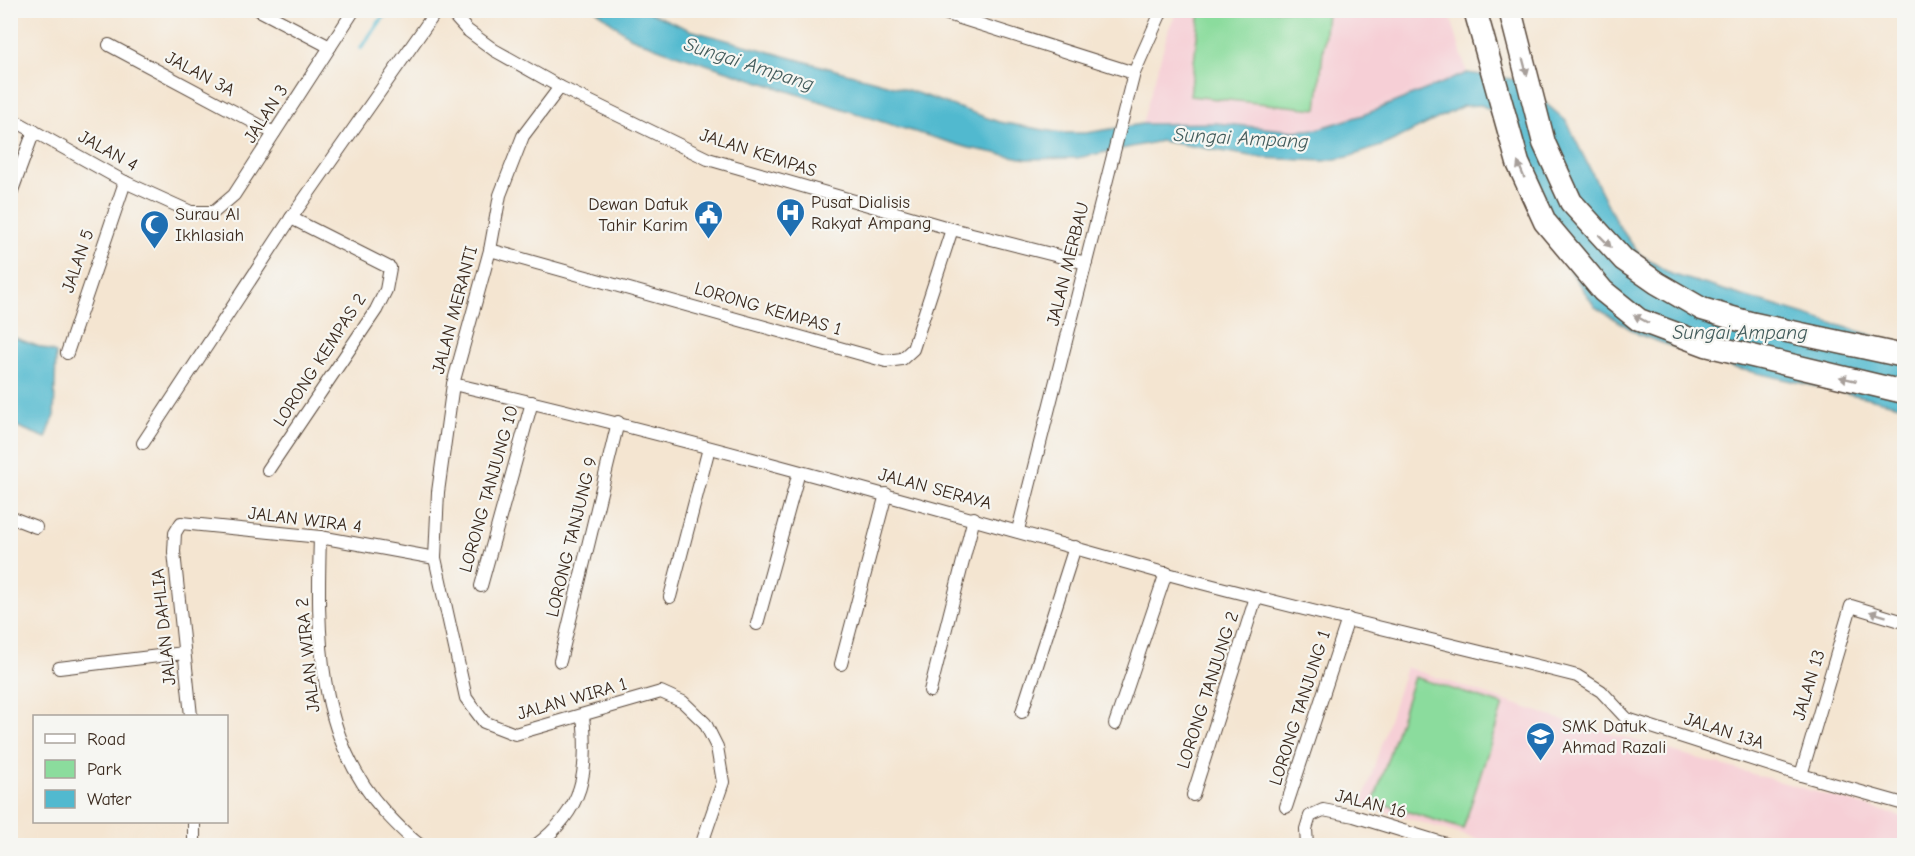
<svg xmlns="http://www.w3.org/2000/svg" width="1915" height="856" font-family="'Comic Neue',sans-serif">
	<style>
		.built { fill: #f6cfd6 }
		.green { fill: #8bdc9d; stroke: #63835e; stroke-width: 1.5 }
		.water { fill: #51b9cf; stroke: #467276; stroke-width: 1.5 }
		.lines { fill: none; stroke-linecap: round; stroke-linejoin: round }
		.stream { stroke: #51b9cf; stroke-width: 4 }
		.street-casing { stroke: #574639; stroke-width: 14 }
		.highway-casing { stroke: #574639; stroke-width: 25 }
		.street { stroke: #fff; stroke-width: 12 }
		.highway { stroke: #fff; stroke-width: 22 }
		.oneway { fill: #a79f9a }
		.labels { text-anchor: middle; dominant-baseline: central; stroke-width: 4.5; stroke-linejoin: round; paint-order: stroke }
		.street-label { font-size: 18px; fill: #3b2a1e; stroke: #f6f6f2 }
		.poi-label { font-size: 18px; fill: #3b2a1e; stroke: #f6f6f2; text-anchor: start }
		.water-label { font-size: 20px; font-style: italic; fill: #435c5c; stroke: #f6f6f2 }
	</style>
	<rect width="100%" height="100%" fill="#f6f6f2"/>
	<filter id="ink" filterUnits="userSpaceOnUse"><feTurbulence type="fractalNoise" baseFrequency=".0167" numOctaves="2"/><feDisplacementMap in="SourceGraphic" scale="12" xChannelSelector="R" yChannelSelector="G"/><feConvolveMatrix kernelMatrix="1 2 1 2 8 2 1 2 1" color-interpolation-filters="sRGB"/></filter>
	<filter id="wash" filterUnits="userSpaceOnUse"><feTurbulence type="fractalNoise" baseFrequency=".008" numOctaves="4" result="noise"/><feDisplacementMap in="SourceGraphic" scale="24" xChannelSelector="R" yChannelSelector="G"/><feGaussianBlur stdDeviation="1.35" result="paint"/><feColorMatrix in="noise" values="0 0 0 0 0 0 0 0 0 0 0 0 0 0 0 0 0 1.4 0 .05"/><feComposite in="paint" operator="in"/></filter>
	<g filter="url(#wash)">
		<rect width="100%" height="100%" fill="#f4e5d1"/>
		<!-- built -->
		<g class="built">
			<path d="M 1178,11 L 1449,11 L 1467,73 L 1364,115 L 1317,129 L 1294,131 L 1216,123 L 1142,124 L 1169,28 Z"/>
			<path d="M 1406,667 L 1553,717 L 1904,817 L 1904,845 L 1495,845 L 1362,804 Z"/>
		</g>
		<!-- green -->
		<g class="green">
			<path d="M 1299,10 L 1327,13 L 1317,109 L 1190,96 L 1200,11 Z"/>
			<path d="M 1414,677 L 1503,705 L 1463,829 L 1374,801 Z"/>
		</g>
		<!-- water -->
		<g class="water">
			<path d="M 597,11 L 646,11 L 690,30 L 908,90 L 999,122 L 1061,133 L 1086,133 L 1142,124 L 1216,123 L 1294,131 L 1317,129 L 1363,115 L 1467,73 L 1519,80 L 1566,121 L 1617,223 L 1639,254 L 1671,274 L 1904,345 L 1904,406 L 1730,367 L 1640,335 L 1595,307 L 1551,243 L 1495,119 L 1489,109 L 1481,105 L 1463,106 L 1384,145 L 1348,157 L 1324,161 L 1263,158 L 1161,141 L 1077,158 L 1027,159 L 969,148 L 895,126 L 663,50 L 630,37 Z"/>
			<path d="M 10,336 L 56,353 L 54,417 L 46,438 L 11,424 Z"/>
		</g>
		<g class="lines">
			<!-- stream -->
			<path class="stream" d="M 361,48 L 388,10"/>
		</g>
	</g>
	<g filter="url(#ink)">
		<g class="lines">
			<defs>
				<g id="street">
					<path d="M 259,10 L 330,47"/>
					<path d="M 449,10 L 467,30 L 494,50 L 560,87 L 708,159 L 952,229 L 1086,263"/>
					<path d="M 935,10 L 1134,73"/>
					<path d="M 109,45 L 274,133"/>
					<path d="M 560,87 L 523,136 L 500,195 L 490,250 L 453,384 L 438,492 L 435,558 L 466,698 L 484,722 L 515,734 L 661,692 L 683,702 L 705,723 L 717,747 L 723,782 L 701,846"/>
					<path d="M 10,118 L 125,182 L 191,212 L 214,212 L 234,195 L 354,10"/>
					<path d="M 10,196 L 34,131"/>
					<path d="M 490,250 L 886,361 L 902,359 L 913,349 L 952,229"/>
					<path d="M 67,353 L 125,182"/>
					<path d="M 453,384 C 692,439 928,507 1164,573 C 1300,610 1439,641 1577,676 L 1601,691 L 1627,719 L 1801,775 L 1904,804"/>
					<path d="M 143,443 L 291,218 L 437,10"/>
					<path d="M 268,470 L 376,310 L 386,290 L 390,268 L 291,218"/>
					<path d="M 10,517 L 36,527"/>
					<path d="M 1018,530 L 1134,73 L 1162,10"/>
					<path d="M 320,537 C 317,634 316,736 384,811 C 396,824 407,836 421,846"/>
					<path d="M 481,586 L 532,402"/>
					<path d="M 670,597 L 709,448"/>
					<path d="M 757,624 L 799,472"/>
					<path d="M 560,661 L 618,422"/>
					<path d="M 841,664 L 886,494"/>
					<path d="M 59,668 L 184,653"/>
					<path d="M 930,691 L 974,518"/>
					<path d="M 1022,712 L 1075,547"/>
					<path d="M 191,716 L 174,552 L 175,533 L 181,523 L 320,537 L 435,558"/>
					<path d="M 1115,724 L 1166,573"/>
					<path d="M 1801,775 L 1851,606 L 1904,622"/>
					<path d="M 1193,795 L 1256,597"/>
					<path d="M 1286,807 L 1348,619"/>
					<path d="M 194,846 L 194,822"/>
					<path d="M 535,846 C 584,810 589,772 583,715"/>
					<path d="M 1307,846 L 1306,829 L 1310,816 L 1323,810 L 1354,816 L 1452,846"/>
				</g>
				<g id="highway">
					<path d="M 1475,10 L 1518,163 L 1545,222 L 1603,291 L 1639,320 L 1706,345 L 1904,392"/>
					<path d="M 1510,10 L 1544,143 L 1571,202 L 1624,260 L 1657,283 L 1702,309 L 1750,323 L 1904,356"/>
				</g>
			</defs>
			<!-- street casing -->
			<use href="#street" class="street-casing"/>
			<!-- highway casing -->
			<use href="#highway" class="highway-casing"/>
			<!-- street -->
			<use href="#street" class="street"/>
			<!-- highway -->
			<use href="#highway" class="highway"/>
		</g>
		<!-- one-way arrows -->
		<defs><path id="oneway-solid" d="M-6-.8H1V-3.2L6.5 0L1 3.2V.8H-6Z" transform="scale(1.5)"/></defs>
		<g class="oneway">
			<use href="#oneway-solid" transform="translate(1525 67) rotate(75)"/>
			<use href="#oneway-solid" transform="translate(1521 170) rotate(-113)"/>
			<use href="#oneway-solid" transform="translate(1605 241) rotate(45)"/>
			<use href="#oneway-solid" transform="translate(1641 319) rotate(-152)"/>
			<use href="#oneway-solid" transform="translate(1848 379) rotate(-167)"/>
			<use href="#oneway-solid" transform="translate(1878 614) rotate(-163)"/>
		</g>
	</g>
	<!-- icons -->
	<defs>
		<symbol id="hospital-pin" viewBox="-11 -11 22 30"><path d="M0 17L-7.5 6A9.5 9.5 0 1 1 7.5 6Z" fill="#1f6fb2" stroke="#f6f6f2"/><path d="M-5-5h3v3.5h4V-5h3V5h-3V1.5h-4V5h-3Z" fill="#fff"/></symbol>
		<symbol id="civic-pin" viewBox="-11 -11 22 30"><path d="M0 17L-7.5 6A9.5 9.5 0 1 1 7.5 6Z" fill="#1f6fb2" stroke="#f6f6f2"/><path d="M-.6-6.5H3V-4.5H.6V-3L4-1V1h2V6H-6V1h2V-1L-.6-3ZM-1.2 2.5V6h2.4V2.5Z" fill="#fff"/></symbol>
		<symbol id="mosque-pin" viewBox="-11 -11 22 30"><path d="M0 17L-7.5 6A9.5 9.5 0 1 1 7.5 6Z" fill="#1f6fb2" stroke="#f6f6f2"/><path d="M3.5-4.9A6 6 0 1 0 3.5 4.9A5 5 0 1 1 3.5-4.9Z" fill="#fff"/></symbol>
		<symbol id="school-pin" viewBox="-11 -11 22 30"><path d="M0 17L-7.5 6A9.5 9.5 0 1 1 7.5 6Z" fill="#1f6fb2" stroke="#f6f6f2"/><path d="M0-5L7-2L0 1L-7-2ZM-4 1L0 2.5L4 1V4Q0 6-4 4Z" fill="#fff"/></symbol>
	</defs>
	<g fill-rule="evenodd">
		<use href="#hospital-pin" x="774" y="196" width="33" height="45"/>
		<use href="#civic-pin" x="692" y="198" width="33" height="45"/>
		<use href="#mosque-pin" x="138" y="208" width="33" height="45"/>
		<use href="#school-pin" x="1524" y="720" width="33" height="45"/>
	</g>
	<g class="labels">
		<!-- street labels -->
		<g class="street-label">
			<text transform="translate(200 74) rotate(28)">JALAN 3A</text>
			<text transform="translate(266 114) rotate(-57)">JALAN 3</text>
			<text transform="translate(108 151) rotate(29)">JALAN 4</text>
			<text transform="translate(758 153) rotate(18)">JALAN KEMPAS</text>
			<text transform="translate(78 261) rotate(-71)">JALAN 5</text>
			<text transform="translate(1068 264) rotate(-76)">JALAN MERBAU</text>
			<text transform="translate(768 309) rotate(16)">LORONG KEMPAS 1</text>
			<text transform="translate(455 310) rotate(-75)">JALAN MERANTI</text>
			<text transform="translate(320 360) rotate(-57)">LORONG KEMPAS 2</text>
			<text transform="translate(489 489) rotate(-74)">LORONG TANJUNG 10</text>
			<text transform="translate(935 489) rotate(15)">JALAN SERAYA</text>
			<text transform="translate(305 520) rotate(7)">JALAN WIRA 4</text>
			<text transform="translate(572 537) rotate(-76)">LORONG TANJUNG 9</text>
			<text transform="translate(164 627) rotate(-96)">JALAN DAHLIA</text>
			<text transform="translate(308 655) rotate(-96)">JALAN WIRA 2</text>
			<text transform="translate(1809 685) rotate(-73)">JALAN 13</text>
			<text transform="translate(1208 690) rotate(-72)">LORONG TANJUNG 2</text>
			<text transform="translate(572 699) rotate(-16)">JALAN WIRA 1</text>
			<text transform="translate(1300 708) rotate(-72)">LORONG TANJUNG 1</text>
			<text transform="translate(1724 731) rotate(18)">JALAN 13A</text>
			<text transform="translate(1371 804) rotate(14)">JALAN 16</text>
		</g>
		<!-- poi labels -->
		<g class="poi-label">
			<text x="811" y="202">Pusat Dialisis<tspan x="811" dy="21">Rakyat Ampang</tspan></text>
			<text x="688" y="204" text-anchor="end">Dewan Datuk<tspan x="688" dy="21">Tahir Karim</tspan></text>
			<text x="175" y="214">Surau Al<tspan x="175" dy="21">Ikhlasiah</tspan></text>
			<text x="1562" y="726">SMK Datuk<tspan x="1562" dy="21">Ahmad Razali</tspan></text>
		</g>
		<!-- water labels -->
		<g class="water-label">
			<text transform="translate(749 64) rotate(18)">Sungai Ampang</text>
			<text transform="translate(1241 138) rotate(3)">Sungai Ampang</text>
			<text x="1740" y="332">Sungai Ampang</text>
		</g>
	</g>
	<!-- margin -->
	<rect width="1915" height="856" fill="none" stroke="#f6f6f2" stroke-width="36"/>
	<!-- legend -->
	<rect x="33" y="715" width="195" height="108" fill="#f6f6f2" stroke="#aba49d" stroke-width="1.5"/>
	<rect x="45" y="734" width="30" height="9" fill="#ffffff" stroke="#aba49d" stroke-width="1.5"/>
	<text x="87" y="745" font-size="18" fill="#3b2a1e">Road</text>
	<rect x="45" y="760" width="30" height="18" fill="#8bdc9d" stroke="#aba49d" stroke-width="1.5"/>
	<text x="87" y="775" font-size="18" fill="#3b2a1e">Park</text>
	<rect x="45" y="790" width="30" height="18" fill="#51b9cf" stroke="#aba49d" stroke-width="1.5"/>
	<text x="87" y="805" font-size="18" fill="#3b2a1e">Water</text>
</svg>
